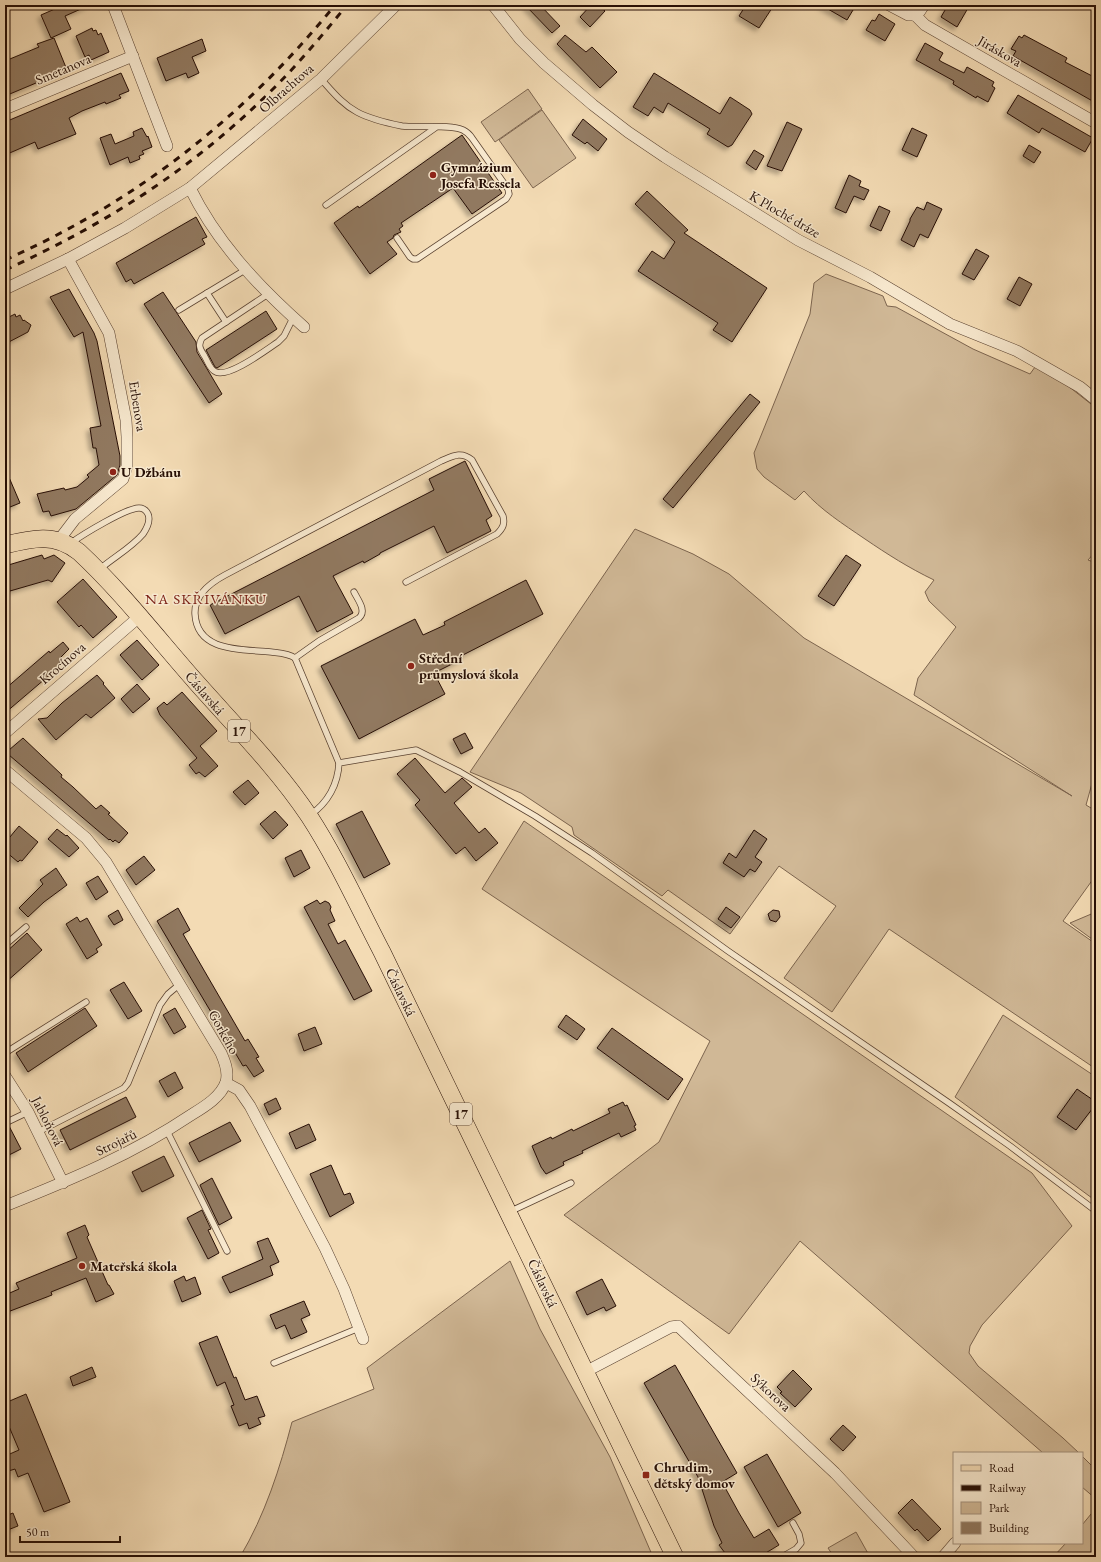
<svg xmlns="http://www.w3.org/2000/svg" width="1101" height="1562" font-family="'EB Garamond',serif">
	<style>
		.green { fill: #d0b896; stroke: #7c644e }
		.building { fill: #917960; stroke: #270f05; filter: url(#shadow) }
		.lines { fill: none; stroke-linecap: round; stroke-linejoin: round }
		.lane-casing { stroke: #5a4231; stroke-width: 7 }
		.street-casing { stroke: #5a4231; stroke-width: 12 }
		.primary-casing { stroke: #270f05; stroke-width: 18 }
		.lane { stroke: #f7e8ce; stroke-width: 5.5 }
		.street { stroke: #f7e8ce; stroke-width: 11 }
		.primary { stroke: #f3dbb4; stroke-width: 17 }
		.rail { stroke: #270f05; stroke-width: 3; stroke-dasharray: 7 7; stroke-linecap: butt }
		.poi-dot { fill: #8f2418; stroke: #f7e8ce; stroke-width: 1.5 }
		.labels { text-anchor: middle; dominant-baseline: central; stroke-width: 3; stroke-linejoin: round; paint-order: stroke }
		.shield { fill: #f7e8ce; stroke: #655041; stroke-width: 1 }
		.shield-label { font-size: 13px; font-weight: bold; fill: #270f05 }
		.street-label { font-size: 14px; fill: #270f05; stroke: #f7e8ce }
		.poi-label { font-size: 14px; font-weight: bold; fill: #270f05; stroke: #f7e8ce; text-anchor: start }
		.neighbourhood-label { font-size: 15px; letter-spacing: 1px; fill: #7a1f14; stroke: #f7e8ce }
	</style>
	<defs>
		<filter id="shadow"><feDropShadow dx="-3.5" dy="3.5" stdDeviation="2" flood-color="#0004"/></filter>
	</defs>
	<rect width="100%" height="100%" fill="#f3dbb4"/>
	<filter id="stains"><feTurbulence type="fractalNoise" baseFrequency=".005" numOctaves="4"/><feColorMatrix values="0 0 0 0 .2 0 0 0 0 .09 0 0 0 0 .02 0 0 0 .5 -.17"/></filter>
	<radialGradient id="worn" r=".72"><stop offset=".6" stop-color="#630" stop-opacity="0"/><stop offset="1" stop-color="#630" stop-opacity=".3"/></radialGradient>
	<!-- green -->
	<g class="green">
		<path d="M 528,89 L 542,109 L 495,142 L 481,122 Z"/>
		<path d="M 542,110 L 576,158 L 533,188 L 499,140 Z"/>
		<path d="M 826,274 L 883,296 L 887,306 L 896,307 L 973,349 L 1030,374 L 1035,367 L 1063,382 L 1096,408 L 1096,551 L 1088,560 L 1096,563 L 1096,769 L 1086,805 L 1096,811 L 1096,875 L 1063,921 L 1096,944 L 1096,1069 L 889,929 L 832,1012 L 784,978 L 836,906 L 779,866 L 730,934 L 668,890 L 662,896 L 574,835 L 572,827 L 521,793 L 470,772 L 635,529 L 693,554 L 729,574 L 804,638 L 1072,796 L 914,695 L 918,678 L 956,627 L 929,601 L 925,592 L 934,580 C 909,568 887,554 865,539 C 843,524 821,510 804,491 L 795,500 L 764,477 L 757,469 L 754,453 L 810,314 L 814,283 Z"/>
		<path d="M 524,821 L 1032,1173 L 1072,1226 L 982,1325 L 970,1346 L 969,1353 L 978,1366 L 1063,1438 L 1079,1453 L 1043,1453 L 800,1241 L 729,1334 L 564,1215 L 659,1142 L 710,1041 L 482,889 Z"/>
		<path d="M 1096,912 L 1096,942 L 1070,923 Z"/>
		<path d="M 1003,1015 L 1096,1077 L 1096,1201 L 955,1097 Z"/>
		<path d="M 510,1261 L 540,1329 L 610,1457 L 653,1557 L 240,1557 C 265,1515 280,1468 292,1422 L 374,1389 L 367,1368 Z"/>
		<path d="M 1082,1456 L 1096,1470 L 1096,1499 L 1082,1487 Z"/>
		<path d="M 1096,1508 L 1096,1557 L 1053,1557 L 1066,1543 L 1082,1543 L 1082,1525 Z"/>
		<path d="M 856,1532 L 870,1557 L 834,1557 L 828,1548 Z"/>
	</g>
	<!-- building -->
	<g class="building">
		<path d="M 64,5 L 90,5 L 65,16 L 71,29 L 51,38 L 41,15 Z"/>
		<path d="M 525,5 L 540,5 L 560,26 L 552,33 Z"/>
		<path d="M 591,5 L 598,5 L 605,11 L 590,27 L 580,17 Z"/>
		<path d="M 746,5 L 774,5 L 759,28 L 739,16 Z"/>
		<path d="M 821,5 L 856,5 L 847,20 Z"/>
		<path d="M 948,5 L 962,5 L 968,8 L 957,27 L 941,17 Z"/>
		<path d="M 879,14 L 895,24 L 885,41 L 866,30 L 872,20 L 875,21 Z"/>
		<path d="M 92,28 L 93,31 L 96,30 L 98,35 L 101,33 L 109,52 L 91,60 L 89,55 L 85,57 L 76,36 Z"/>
		<path d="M 565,35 L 586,52 L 592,47 L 617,72 L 600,88 L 557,44 Z"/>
		<path d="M 1024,35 L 1067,58 L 1065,62 L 1096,78 L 1096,103 L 1013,56 L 1016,51 L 1011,49 L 1019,36 L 1022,38 Z"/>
		<path d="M 54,38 L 67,70 L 5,96 L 5,61 L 39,47 L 37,44 Z"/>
		<path d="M 202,39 L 206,51 L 192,57 L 199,73 L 188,78 L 186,73 L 166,81 L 157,58 Z"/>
		<path d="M 925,43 L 943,53 L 939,60 L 942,62 L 964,73 L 967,67 L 994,82 L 992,86 L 995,88 L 988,102 L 977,96 L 976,98 L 953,84 L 954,81 L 916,60 Z"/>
		<path d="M 121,73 L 129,91 L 119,95 L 121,98 L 106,104 L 105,102 L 82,111 L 69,118 L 76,134 L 38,149 L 35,142 L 5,155 L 5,122 Z"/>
		<path d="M 654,73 L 720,114 L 730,97 L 750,110 L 752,114 L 732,145 L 728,147 L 707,134 L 710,129 L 668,103 L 663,113 L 654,107 L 648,116 L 633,107 Z"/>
		<path d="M 1018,95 L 1093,138 L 1085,152 L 1042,128 L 1039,133 L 1007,113 Z"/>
		<path d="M 583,119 L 607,139 L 598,151 L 587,142 L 585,144 L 572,135 Z"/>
		<path d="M 787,122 L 802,129 L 782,171 L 767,166 Z"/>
		<path d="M 142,128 L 147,137 L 148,136 L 152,147 L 142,151 L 144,154 L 139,156 L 140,159 L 130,163 L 128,157 L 110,165 L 100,138 L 111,134 L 115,144 L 134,136 L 133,132 Z"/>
		<path d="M 912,128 L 927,135 L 917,157 L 902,150 Z"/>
		<path d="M 462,135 L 502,193 L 472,214 L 453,188 L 401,223 L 403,226 L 399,229 L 401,232 L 394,235 L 393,238 L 387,242 L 397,254 L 370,274 L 334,223 L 355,208 L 358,206 L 359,208 L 389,187 Z"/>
		<path d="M 1029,145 L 1041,152 L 1034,163 L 1023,156 Z"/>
		<path d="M 754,150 L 764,156 L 756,170 L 746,163 Z"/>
		<path d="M 849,175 L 861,181 L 859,186 L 869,190 L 864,200 L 854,196 L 846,213 L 835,208 Z"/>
		<path d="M 647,191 L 688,230 L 684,233 L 767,288 L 732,342 L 713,330 L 718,323 L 638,271 L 652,251 L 664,259 L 675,242 L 635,204 Z"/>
		<path d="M 927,202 L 942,209 L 928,238 L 920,234 L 914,247 L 901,240 L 910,221 L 910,219 L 917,207 L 924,210 Z"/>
		<path d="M 879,206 L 890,211 L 881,231 L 870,226 Z"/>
		<path d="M 196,217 L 207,237 L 202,239 L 205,244 L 134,284 L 131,279 L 126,282 L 116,263 Z"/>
		<path d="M 976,249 L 989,256 L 974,280 L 962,274 Z"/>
		<path d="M 1019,277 L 1032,284 L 1020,306 L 1007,299 Z"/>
		<path d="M 69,289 L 94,333 L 97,341 L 120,456 L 120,465 L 117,475 L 76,509 L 51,516 L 49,511 L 43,512 L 37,494 L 64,488 L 65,490 L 77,487 L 89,477 L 87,475 L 99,465 L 96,448 L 93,448 L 90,428 L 101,426 L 83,332 L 74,337 L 50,297 Z"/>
		<path d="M 163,292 L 196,342 L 197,352 L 222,394 L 209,403 L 144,304 Z"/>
		<path d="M 266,311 L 277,329 L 217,368 L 215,367 L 206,350 Z"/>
		<path d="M 15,314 L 16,317 L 20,315 L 23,321 L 24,320 L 31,325 L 28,332 L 5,344 L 5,319 Z"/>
		<path d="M 750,394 L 760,402 L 673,508 L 663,499 Z"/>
		<path d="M 465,461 L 492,516 L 486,520 L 491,531 L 447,553 L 434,526 L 380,553 L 380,554 L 364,563 L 363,561 L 333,576 L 353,613 L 317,632 L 299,596 L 225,634 L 210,605 L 434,490 L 429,479 Z"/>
		<path d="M 5,468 L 20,503 L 5,509 Z"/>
		<path d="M 42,555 L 44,559 L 54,555 L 65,563 L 52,582 L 48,580 L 10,591 L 9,588 L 5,589 L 5,566 Z"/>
		<path d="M 846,555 L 861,565 L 834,606 L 818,596 Z"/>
		<path d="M 83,579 L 117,617 L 93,638 L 81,625 L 79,627 L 57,602 Z"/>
		<path d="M 526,580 L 543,614 L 461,656 L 462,659 L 434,673 L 445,694 L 359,739 L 321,666 L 415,619 L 423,635 L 445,625 L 444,622 Z"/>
		<path d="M 137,640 L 159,665 L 142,680 L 120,655 Z"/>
		<path d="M 63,642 L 69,649 L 60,658 L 59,667 L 5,713 L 5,689 L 49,651 L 50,653 Z"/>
		<path d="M 97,675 L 104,683 L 103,684 L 115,698 L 91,718 L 86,714 L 56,740 L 38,719 L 47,718 L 62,703 Z"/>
		<path d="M 137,684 L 150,699 L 133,713 L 121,699 Z"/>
		<path d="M 182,692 L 217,731 L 200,746 L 218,766 L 205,777 L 199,772 L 196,774 L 189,765 L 197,758 L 160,715 L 157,708 L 164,702 L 167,705 Z"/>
		<path d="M 465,733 L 473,748 L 461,754 L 453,739 Z"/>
		<path d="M 23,738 L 62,775 L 61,777 L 73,787 L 96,809 L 101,805 L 110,813 L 108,814 L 128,833 L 119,843 L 115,840 L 113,842 L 110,839 L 109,840 L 9,755 L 9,750 Z"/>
		<path d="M 415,758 L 445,793 L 462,778 L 472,787 L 454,803 L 479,833 L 485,828 L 498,843 L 476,861 L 465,847 L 456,854 L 415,805 L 420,800 L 397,774 Z"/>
		<path d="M 248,780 L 259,793 L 245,805 L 233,792 Z"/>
		<path d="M 275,811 L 288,825 L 273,839 L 260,824 Z"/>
		<path d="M 362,811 L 390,864 L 364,878 L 336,824 Z"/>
		<path d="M 19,826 L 38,842 L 22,861 L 20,860 L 18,862 L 5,851 L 5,843 Z"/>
		<path d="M 57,829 L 66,836 L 67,835 L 79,848 L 69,857 L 48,839 Z"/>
		<path d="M 754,830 L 767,839 L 755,857 L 762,862 L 755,872 L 750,869 L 744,877 L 723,863 L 729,853 L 736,858 Z"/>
		<path d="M 301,850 L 310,868 L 294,877 L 285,858 Z"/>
		<path d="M 144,856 L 155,870 L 136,885 L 126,870 Z"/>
		<path d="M 56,868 L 67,885 L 44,902 L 28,917 L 19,908 L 43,884 L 40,880 Z"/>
		<path d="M 98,876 L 108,892 L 96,900 L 86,883 Z"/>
		<path d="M 317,900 L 320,904 L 325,901 L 329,903 L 331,907 L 330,910 L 335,921 L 328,924 L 338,944 L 345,940 L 372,991 L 354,1000 L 304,907 Z"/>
		<path d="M 726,907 L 740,917 L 731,928 L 718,919 Z"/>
		<path d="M 178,908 L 190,930 L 183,934 L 245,1041 L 248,1039 L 259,1057 L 256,1058 L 264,1071 L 254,1077 L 246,1065 L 243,1066 L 157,921 Z"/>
		<path d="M 118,910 L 123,920 L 114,925 L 108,916 Z"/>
		<path d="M 773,910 L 779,911 L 780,917 L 776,922 L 770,920 L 768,914 Z"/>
		<path d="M 77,917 L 80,922 L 87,918 L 102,945 L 96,949 L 98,952 L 87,959 L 66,924 Z"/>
		<path d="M 27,933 L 42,950 L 5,983 L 5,953 Z"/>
		<path d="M 124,982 L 142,1011 L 128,1019 L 110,990 Z"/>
		<path d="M 85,1008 L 97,1026 L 28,1072 L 16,1053 Z"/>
		<path d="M 175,1008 L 186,1027 L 174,1034 L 163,1015 Z"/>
		<path d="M 566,1015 L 585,1029 L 577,1040 L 558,1027 Z"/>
		<path d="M 315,1027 L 322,1044 L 304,1051 L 298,1034 Z"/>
		<path d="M 612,1028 L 683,1079 L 668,1100 L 597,1048 Z"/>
		<path d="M 175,1072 L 183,1088 L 168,1097 L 159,1081 Z"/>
		<path d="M 1077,1089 L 1096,1102 L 1096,1104 L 1076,1130 L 1057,1117 Z"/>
		<path d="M 126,1097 L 136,1117 L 70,1150 L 60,1130 Z"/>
		<path d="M 276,1098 L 281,1109 L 269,1115 L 264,1104 Z"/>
		<path d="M 623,1102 L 625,1106 L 627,1105 L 636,1125 L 634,1126 L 636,1130 L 621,1137 L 619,1133 L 582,1151 L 583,1153 L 563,1162 L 564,1165 L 546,1174 L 541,1167 L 532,1146 L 551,1137 L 552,1139 L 572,1129 L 573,1131 L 610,1113 L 608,1109 Z"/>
		<path d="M 230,1122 L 241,1141 L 199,1162 L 189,1143 Z"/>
		<path d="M 309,1124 L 316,1140 L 296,1149 L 289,1133 Z"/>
		<path d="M 9,1126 L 21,1149 L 5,1157 L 5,1127 Z"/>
		<path d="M 164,1156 L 174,1176 L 142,1192 L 132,1172 Z"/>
		<path d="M 331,1165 L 344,1195 L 350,1193 L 354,1203 L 330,1217 L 310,1174 Z"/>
		<path d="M 212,1178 L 232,1218 L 219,1225 L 200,1185 Z"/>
		<path d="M 202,1210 L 211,1229 L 208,1230 L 219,1253 L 208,1259 L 187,1218 Z"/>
		<path d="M 85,1225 L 89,1235 L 87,1237 L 108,1285 L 109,1285 L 114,1294 L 96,1302 L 86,1278 L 51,1292 L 52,1295 L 5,1313 L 5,1295 L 19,1289 L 16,1283 L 77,1258 L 67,1233 Z"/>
		<path d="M 268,1238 L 279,1262 L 270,1266 L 273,1275 L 230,1293 L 222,1277 L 263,1259 L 257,1242 Z"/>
		<path d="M 184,1276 L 186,1281 L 195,1277 L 201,1294 L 182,1302 L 174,1281 Z"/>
		<path d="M 602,1279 L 616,1306 L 606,1311 L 604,1307 L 587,1315 L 576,1292 Z"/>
		<path d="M 304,1301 L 310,1315 L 301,1319 L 307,1332 L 291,1339 L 285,1325 L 276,1329 L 270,1315 Z"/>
		<path d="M 217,1336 L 234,1378 L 236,1377 L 245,1400 L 257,1396 L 265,1416 L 258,1418 L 261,1424 L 249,1429 L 247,1423 L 239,1426 L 231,1406 L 234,1405 L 225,1382 L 217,1386 L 199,1343 Z"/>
		<path d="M 675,1365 L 737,1473 L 722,1482 L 739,1513 L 754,1538 L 769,1529 L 779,1545 L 759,1557 L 728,1557 L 719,1545 L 722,1543 L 714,1526 L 698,1477 L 644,1383 Z"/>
		<path d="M 92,1367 L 96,1377 L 73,1386 L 70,1377 Z"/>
		<path d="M 793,1370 L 812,1389 L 795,1407 L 780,1393 L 782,1392 L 777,1387 Z"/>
		<path d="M 26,1394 L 70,1502 L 44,1512 L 28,1473 L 18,1477 L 15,1469 L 5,1472 L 5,1456 L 19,1450 L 5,1417 L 5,1403 Z"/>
		<path d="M 843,1425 L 856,1437 L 843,1451 L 830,1439 Z"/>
		<path d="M 767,1454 L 801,1513 L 778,1527 L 744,1467 Z"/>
		<path d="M 912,1499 L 941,1529 L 928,1541 L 917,1529 L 915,1531 L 898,1513 Z"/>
		<path d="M 13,1513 L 18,1526 L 5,1531 L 5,1516 Z"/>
	</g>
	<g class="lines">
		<defs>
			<g id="lane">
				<path d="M 321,79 C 332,91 342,104 357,112 C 370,119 387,123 402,126 C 418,128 450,124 463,130 C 467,132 470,135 472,138 L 508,189 L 509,194 L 506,199 L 417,259 L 413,259 L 410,257 L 397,238"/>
				<path d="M 326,205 L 435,128"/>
				<path d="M 268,294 L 202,338 C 197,346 201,350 205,357 C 208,362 210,370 216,372 C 229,378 266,350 278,342 L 284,336 L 293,318"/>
				<path d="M 179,310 L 207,293"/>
				<path d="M 226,322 L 207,293 L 245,270"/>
				<path d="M 71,543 C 82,535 126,508 139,508 C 143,508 146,510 148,514 C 151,521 147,528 143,534 C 131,548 114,557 100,569"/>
				<path d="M 295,658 L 319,641 L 359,618 C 367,611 358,600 354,592"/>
				<path d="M 339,763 L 295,658 C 288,653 279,653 271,652 C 243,649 197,653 195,614 C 194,595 210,583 225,575 L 441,461 C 453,456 461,451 472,460 L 503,516 C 505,524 503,528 497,534 L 406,582"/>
				<path d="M 310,815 C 328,803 338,784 339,763 L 416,750 L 460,772 L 535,816 L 592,853 L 728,951 L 949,1103 L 1010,1146 L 1096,1211"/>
				<path d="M 5,945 L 26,927"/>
				<path d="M 5,1053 L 86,1002"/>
				<path d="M 5,1123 L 28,1112"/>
				<path d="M 167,1131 L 227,1251"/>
				<path d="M 38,1132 L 124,1088 L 128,1083 L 160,1005 L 168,994 L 180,984"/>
				<path d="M 509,1212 L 571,1183"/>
				<path d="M 274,1363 L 359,1328"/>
				<path d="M 782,1557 L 796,1549 L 801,1543 L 799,1534 L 793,1523"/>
			</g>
			<g id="street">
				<path d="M 113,5 L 167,146"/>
				<path d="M 493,5 L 520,39 L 544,63 L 593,105 L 628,132 L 665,157 L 798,240 L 870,277 L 950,324 L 1017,351 L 1080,387 L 1096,400"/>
				<path d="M 889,5 L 908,15 L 915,15"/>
				<path d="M 915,15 L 925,25 L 1096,123"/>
				<path d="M 915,15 L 920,11 L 924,5"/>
				<path d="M 5,109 L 133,56"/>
				<path d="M 190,188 C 217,243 259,287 304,327"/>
				<path d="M 5,289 L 68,259 L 125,228 L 190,188 L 321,79 L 396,5"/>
				<path d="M 59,540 L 75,519 L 123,479 L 127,466 L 127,437 L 126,420 L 109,333 L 68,259"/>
				<path d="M 5,733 L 139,617"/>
				<path d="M 5,770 L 86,838 L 106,862 L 221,1053 C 225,1062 229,1072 226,1082 C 221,1097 204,1107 191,1115 C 133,1154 70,1180 5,1206"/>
				<path d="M 5,1076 L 28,1112 L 63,1183"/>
				<path d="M 226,1083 L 239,1090 L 250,1106 L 325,1248 L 344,1289 L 363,1339"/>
				<path d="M 585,1372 L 671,1327 L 678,1326 L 835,1473 L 914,1557"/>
				<path d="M 943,1557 L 955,1543"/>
			</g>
			<path id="primary" d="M 5,545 C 33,538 55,533 79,552 C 121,591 158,639 196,682 C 234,725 277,768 309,816 C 337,859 358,906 382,952 L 675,1557"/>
		</defs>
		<!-- lane casing -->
		<use href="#lane" class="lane-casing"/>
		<!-- street casing -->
		<use href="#street" class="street-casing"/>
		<!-- primary casing -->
		<use href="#primary" class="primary-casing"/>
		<!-- lane -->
		<use href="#lane" class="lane"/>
		<!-- street -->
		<use href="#street" class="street"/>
		<!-- primary -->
		<use href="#primary" class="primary"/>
		<!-- rail -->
		<g class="rail">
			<path d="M 5,260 C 136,202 245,116 335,5"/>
			<path d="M 5,270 C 108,223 194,168 275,87 C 301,61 324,33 347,5"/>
		</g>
	</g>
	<!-- markers -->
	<g class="poi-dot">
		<circle cx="433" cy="175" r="4"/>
		<circle cx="113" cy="472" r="4"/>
		<circle cx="411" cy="666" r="4"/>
		<circle cx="82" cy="1266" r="4"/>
		<rect x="642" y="1471" width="8" height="8" rx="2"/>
	</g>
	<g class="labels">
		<!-- shield labels -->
		<g class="shield">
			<rect x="228" y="720" width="22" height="22" rx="3"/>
			<rect x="450" y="1103" width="22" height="22" rx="3"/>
		</g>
		<g class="shield-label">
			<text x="239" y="731">17</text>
			<text x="461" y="1114">17</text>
		</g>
		<!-- street labels -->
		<g class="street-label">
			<text transform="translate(1000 51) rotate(30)">Jiráskova</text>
			<text transform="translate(63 69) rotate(-23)">Smetanova</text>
			<text transform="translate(286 88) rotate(-41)">Olbrachtova</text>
			<text transform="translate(785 214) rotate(30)">K Ploché dráze</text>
			<text transform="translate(138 406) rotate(81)">Erbenova</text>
			<text transform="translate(62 663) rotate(-41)">Krocínova</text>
			<text transform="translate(205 693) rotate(49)">Čáslavská</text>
			<text transform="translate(401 992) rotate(64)">Čáslavská</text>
			<text transform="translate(224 1032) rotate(61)">Gorkého</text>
			<text transform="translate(48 1121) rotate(63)">Jabloňová</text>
			<text transform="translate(116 1142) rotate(-26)">Strojařů</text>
			<text transform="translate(543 1283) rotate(65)">Čáslavská</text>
			<text transform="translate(771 1392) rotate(43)">Sýkorova</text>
		</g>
		<!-- poi labels -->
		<g class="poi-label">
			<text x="441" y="167">Gymnázium<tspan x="441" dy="16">Josefa Ressela</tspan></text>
			<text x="121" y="472">U Džbánu</text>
			<text x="419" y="658">Střední<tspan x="419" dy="16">průmyslová škola</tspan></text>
			<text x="90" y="1266">Mateřská škola</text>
			<text x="654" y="1467">Chrudim,<tspan x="654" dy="16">dětský domov</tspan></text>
		</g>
		<!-- neighbourhood labels -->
		<g class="neighbourhood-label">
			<text x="206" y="598">NA SKŘIVÁNKU</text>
		</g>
	</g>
	<!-- margin -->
	<rect width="1101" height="1562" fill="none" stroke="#f3dbb4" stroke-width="20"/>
	<rect x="6" y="6" width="1089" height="1550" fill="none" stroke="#270f05" stroke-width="2"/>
	<rect x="10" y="10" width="1081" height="1542" fill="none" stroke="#270f05"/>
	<!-- legend -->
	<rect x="953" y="1452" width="130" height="92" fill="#f7e8ce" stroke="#a4917e"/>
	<rect x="961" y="1465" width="20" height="6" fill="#f3dbb4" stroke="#a4917e"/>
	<text x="989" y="1472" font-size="12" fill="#270f05">Road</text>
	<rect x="961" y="1485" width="20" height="6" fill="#270f05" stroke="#a4917e"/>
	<text x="989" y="1492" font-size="12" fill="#270f05">Railway</text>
	<rect x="961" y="1502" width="20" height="12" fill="#d0b896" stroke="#a4917e"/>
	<text x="989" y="1512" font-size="12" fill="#270f05">Park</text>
	<rect x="961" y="1522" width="20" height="12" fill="#917960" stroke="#a4917e"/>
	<text x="989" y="1532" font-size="12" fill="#270f05">Building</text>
	<!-- scale -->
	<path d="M20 1536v6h100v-6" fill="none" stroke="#270f05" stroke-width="2"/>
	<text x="26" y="1536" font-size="12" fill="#270f05" stroke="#f7e8ce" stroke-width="3" paint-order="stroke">50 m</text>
	<rect width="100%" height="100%" filter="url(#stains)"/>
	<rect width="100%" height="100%" fill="url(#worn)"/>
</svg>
